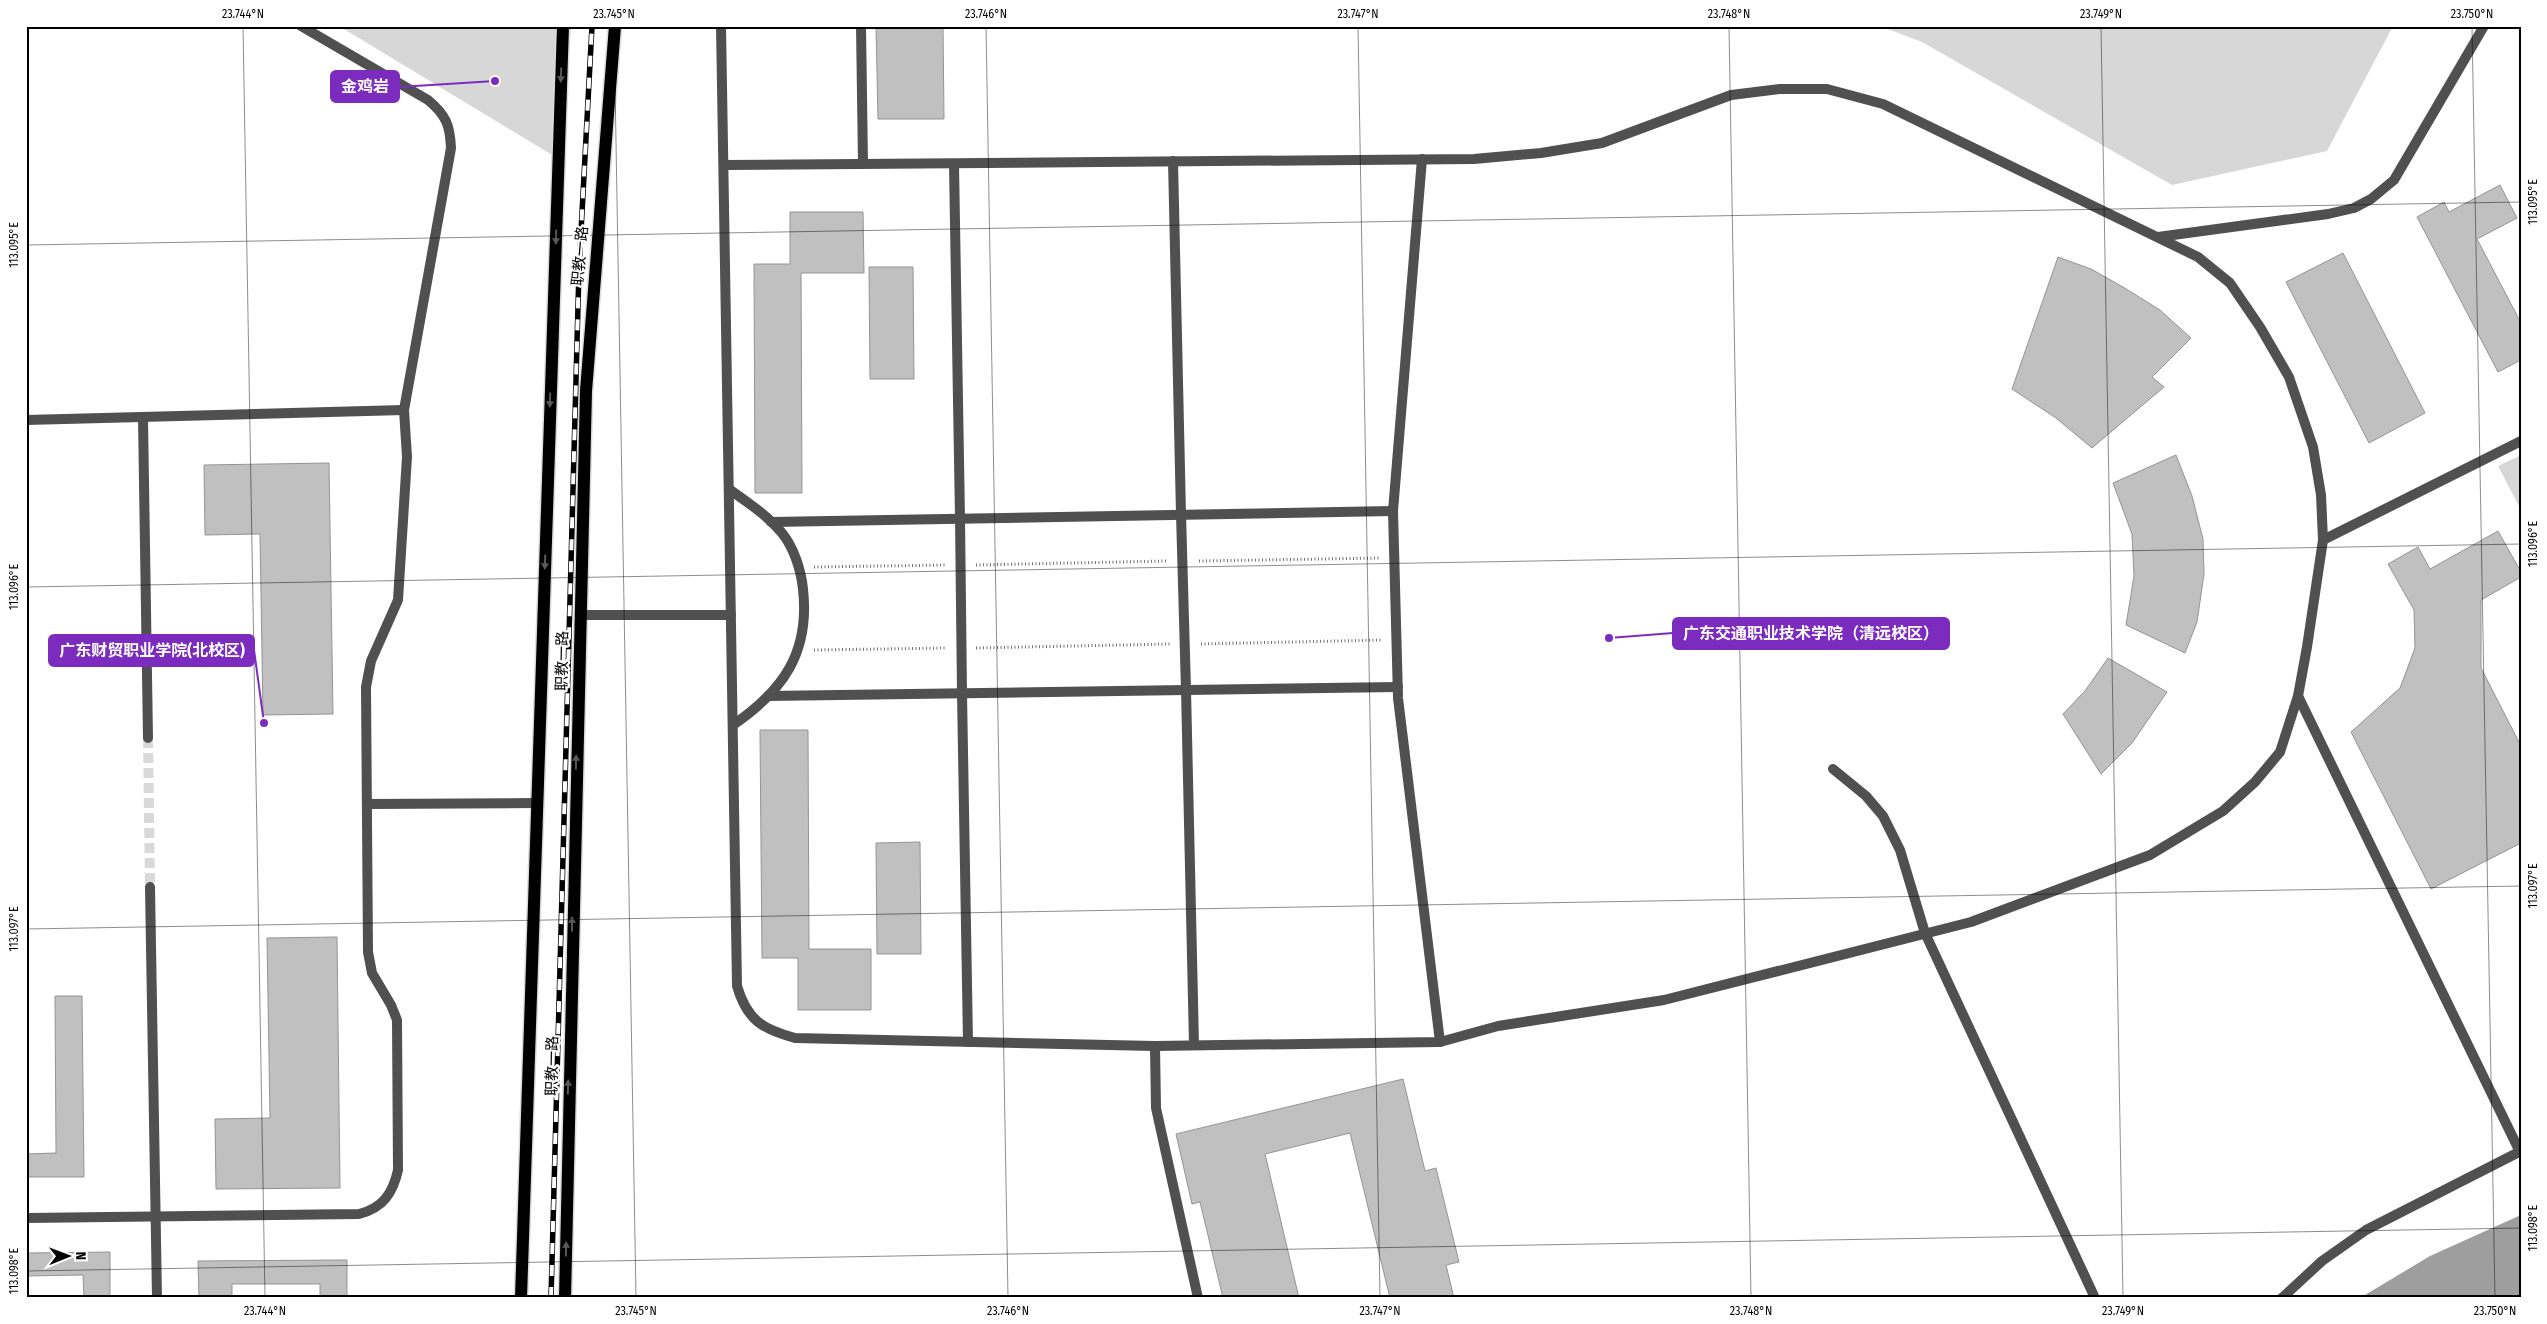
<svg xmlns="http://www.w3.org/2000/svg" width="2547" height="1324" font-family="'Fira Sans Condensed','Noto Sans SC',sans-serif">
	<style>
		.green { fill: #d7d7d7 }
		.water { fill: #9e9e9e }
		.building { fill: #c0c0c0; stroke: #949494 }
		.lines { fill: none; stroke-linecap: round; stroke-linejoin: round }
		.minor-tunnel { stroke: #d9d9d9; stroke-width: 10; stroke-dasharray: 10 5; stroke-linecap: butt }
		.primary-casing { stroke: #dbdbdb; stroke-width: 15 }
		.path { stroke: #727272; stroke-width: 3; stroke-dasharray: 1 2.5; stroke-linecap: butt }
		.service { stroke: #505050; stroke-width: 10 }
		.pedestrian { stroke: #505050; stroke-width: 10 }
		.minor { stroke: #505050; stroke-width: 10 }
		.primary { stroke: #000; stroke-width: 12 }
		.rail-casing { stroke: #000; stroke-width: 5.5 }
		.rail { stroke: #fff; stroke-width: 4; stroke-dasharray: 11; stroke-linecap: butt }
		.oneway { fill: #595959 }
		.ticks { fill: none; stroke: #000; stroke-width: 1; stroke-opacity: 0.45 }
		.labels { text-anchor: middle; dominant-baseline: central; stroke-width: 4.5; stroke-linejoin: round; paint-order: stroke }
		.street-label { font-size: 15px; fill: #000; stroke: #fff }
		.leader { fill: none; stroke: #7b2cbf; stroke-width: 2 }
		.callout-dot { fill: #7b2cbf; stroke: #fff; stroke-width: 2 }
		.callout { fill: #7b2cbf; stroke: #7b2cbf; stroke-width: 2 }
		.callout-label { font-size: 16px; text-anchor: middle; font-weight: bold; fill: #fff }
		.neatline { fill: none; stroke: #000; stroke-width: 2 }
		.ticks-label { font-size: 12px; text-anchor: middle; fill: #000 }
	</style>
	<rect width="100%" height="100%" fill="#fff"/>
	<!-- green -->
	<g class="green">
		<path d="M 339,26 L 571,26 L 562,161 Z"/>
		<path d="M 1880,26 L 2393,26 L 2327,151 L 2172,185 L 1922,42 Z"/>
		<path d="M 2521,455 L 2521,510 L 2498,466 Z"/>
	</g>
	<!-- water -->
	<path class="water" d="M 2521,1215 L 2521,1294 L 2514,1298 L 2360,1298 L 2430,1256 Z"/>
	<!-- building -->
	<g class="building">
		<path d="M 876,26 L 943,26 L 944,119 L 878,119 Z"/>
		<path d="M 2500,185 L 2517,218 L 2477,239 L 2521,323 L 2521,360 L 2498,372 L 2417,217 L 2444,202 L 2449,212 Z"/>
		<path d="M 790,212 L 863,212 L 864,273 L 801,273 L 802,493 L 755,493 L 754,264 L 790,264 Z"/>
		<path d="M 2343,253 L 2425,413 L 2369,443 L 2286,282 Z"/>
		<path d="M 2058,257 L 2091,269 L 2123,287 L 2160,310 L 2191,338 L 2152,377 L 2164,387 L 2092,448 L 2056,418 L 2012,389 Z"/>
		<path d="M 869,267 L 913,267 L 914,379 L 870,379 Z"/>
		<path d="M 2176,455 L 2192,496 L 2203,539 L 2204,574 L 2197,622 L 2185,653 L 2126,625 L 2134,576 L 2132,534 L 2113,483 Z"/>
		<path d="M 329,463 L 333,714 L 263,715 L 260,534 L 205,535 L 204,465 Z"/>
		<path d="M 2498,531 L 2521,572 L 2521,577 L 2481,600 L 2481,668 L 2521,746 L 2521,843 L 2431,889 L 2351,732 L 2400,688 L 2415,648 L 2414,610 L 2388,564 L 2418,547 L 2430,569 Z"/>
		<path d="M 2108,658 L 2167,692 L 2132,743 L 2101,774 L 2063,714 L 2085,691 Z"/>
		<path d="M 760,730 L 808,730 L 809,949 L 871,949 L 871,1010 L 798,1010 L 798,958 L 762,958 Z"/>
		<path d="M 920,842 L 921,954 L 877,954 L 876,843 Z"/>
		<path d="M 337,937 L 340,1188 L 216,1189 L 215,1119 L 270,1118 L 267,938 Z"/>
		<path d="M 55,996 L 82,996 L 84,1177 L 26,1177 L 26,1154 L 56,1153 Z"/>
		<path d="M 1403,1079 L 1425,1171 L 1436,1168 L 1459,1262 L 1446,1265 L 1454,1298 L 1390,1298 L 1350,1133 L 1265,1154 L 1299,1298 L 1223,1298 L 1200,1202 L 1192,1204 L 1176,1134 Z"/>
		<path d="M 110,1252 L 110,1298 L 84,1298 L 83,1275 L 26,1276 L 26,1253 Z"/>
		<path d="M 347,1260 L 347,1298 L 320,1298 L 320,1284 L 232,1284 L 232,1298 L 199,1298 L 198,1261 Z"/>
	</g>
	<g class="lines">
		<!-- minor-tunnel -->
		<path class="minor-tunnel" d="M 148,738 L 150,887"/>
		<defs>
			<g id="primary">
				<path d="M 521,1298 L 563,26"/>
				<path d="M 565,1298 L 586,391 L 615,26"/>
			</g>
		</defs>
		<!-- primary casing -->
		<use href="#primary" class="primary-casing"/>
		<!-- path -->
		<g class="path">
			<path d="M 1199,561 L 1380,558"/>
			<path d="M 976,565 L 1167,561"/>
			<path d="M 814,567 L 945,565"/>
			<path d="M 1201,644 L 1382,640"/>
			<path d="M 976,648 L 1170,644"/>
			<path d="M 814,650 L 947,648"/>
		</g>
		<!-- service -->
		<g class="service">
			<path d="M 1422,159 L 1393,511 L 1398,698 L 1440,1042"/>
			<path d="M 1173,161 L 1181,514"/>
			<path d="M 954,164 L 960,518"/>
			<path d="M 2323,540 L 2521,441"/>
			<path d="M 1186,690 L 1194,1045"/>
			<path d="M 962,693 L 968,1042"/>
			<path d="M 2298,696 L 2520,1152"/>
		</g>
		<!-- pedestrian -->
		<g class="pedestrian">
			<path d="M 1181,514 L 1186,690"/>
			<path d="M 960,518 L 962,693"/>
			<path d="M 771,522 L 1393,511"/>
			<path d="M 768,696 L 1398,687"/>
		</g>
		<!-- minor -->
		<g class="minor">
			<path d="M 721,26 L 737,986 C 747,1020 762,1029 795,1038 L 1155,1046 L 1440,1042 L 1498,1026 L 1664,1000 L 1971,922 L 2150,855 L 2223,811 L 2255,782 L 2280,752 L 2298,696 L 2307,647 L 2323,540 L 2321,495 L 2313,447 L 2289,377 L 2260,327 L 2230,283 L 2198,257 L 1883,104 L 1827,89 L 1780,89 L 1731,95 L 1602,143 L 1541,153 L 1474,159 L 724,165"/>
			<path d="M 861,26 L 863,164"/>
			<path d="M 2158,237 L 2328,214 L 2354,208 L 2371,199 L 2394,180 L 2484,26"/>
			<path d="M 143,418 L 148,738"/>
			<path d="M 26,420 L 404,410"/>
			<path d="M 729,489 C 747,502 767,515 782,533 C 794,548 801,570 803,589 C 810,652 784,690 733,725"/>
			<path d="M 580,615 L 731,615"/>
			<path d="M 1833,769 L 1866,796 L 1883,816 L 1900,850 L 1925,933 L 2095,1298"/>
			<path d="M 367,804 L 537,803"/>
			<path d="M 150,887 L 157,1298"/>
			<path d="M 1155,1046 L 1156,1108 L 1198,1298"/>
			<path d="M 26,1218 L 359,1214 C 383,1208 393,1193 398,1170 L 397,1020 L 391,1005 L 372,973 L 368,952 L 366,687 L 371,661 L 398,600 L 407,457 L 404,410 L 451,148 C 450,125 446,115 428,100 L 301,26"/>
			<path d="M 2282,1298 L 2322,1261 L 2366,1230 L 2521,1151"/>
		</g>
		<!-- primary -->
		<use href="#primary" class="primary"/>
		<defs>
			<path id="rail" d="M 551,1298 L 579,269 L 592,26"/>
		</defs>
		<!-- rail casing -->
		<use href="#rail" class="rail-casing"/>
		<!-- rail -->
		<use href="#rail" class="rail"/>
	</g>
	<!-- one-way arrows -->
	<defs><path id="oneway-solid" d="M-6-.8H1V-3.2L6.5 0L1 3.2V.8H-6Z" transform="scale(1.25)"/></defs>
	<g class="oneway">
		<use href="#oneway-solid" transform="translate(561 75) rotate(92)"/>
		<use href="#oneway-solid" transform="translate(556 237) rotate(92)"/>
		<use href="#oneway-solid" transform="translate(550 400) rotate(92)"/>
		<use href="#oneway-solid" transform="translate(545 562) rotate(92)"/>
		<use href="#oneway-solid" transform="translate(576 762) rotate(-89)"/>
		<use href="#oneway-solid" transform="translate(572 924) rotate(-89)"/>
		<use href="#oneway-solid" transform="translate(568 1087) rotate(-89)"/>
		<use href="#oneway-solid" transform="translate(566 1249) rotate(-89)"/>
	</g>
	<!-- ticks -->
	<path class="ticks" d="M 243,26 L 265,1298M 614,26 L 636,1298M 986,26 L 1008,1298M 1358,26 L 1380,1298M 1729,26 L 1751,1298M 2101,26 L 2123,1298M 2472,26 L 2495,1298M 26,245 L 2521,202M 26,587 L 2521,544M 26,929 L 2521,886M 26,1271 L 2521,1228"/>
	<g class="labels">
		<!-- street labels -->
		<g class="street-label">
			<text transform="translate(580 256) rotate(-85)">职教一路</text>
			<text transform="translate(562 661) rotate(-89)">职教一路</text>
			<text transform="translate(552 1066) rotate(-89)">职教一路</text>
		</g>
	</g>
	<!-- callouts -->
	<path class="leader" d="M495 81L399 87M1609 638L1673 633M264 723L254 650"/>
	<g class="callout-dot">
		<circle cx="495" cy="81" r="5"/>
		<circle cx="1609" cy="638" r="5"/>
		<circle cx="264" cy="723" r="5"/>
	</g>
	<g class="callout">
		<rect x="331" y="71" width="68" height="31" rx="5"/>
		<rect x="1673" y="618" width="276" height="31" rx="5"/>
		<rect x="49" y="635" width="205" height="31" rx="5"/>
	</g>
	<g class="callout-label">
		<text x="365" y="92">金鸡岩</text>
		<text x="1811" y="639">广东交通职业技术学院（清远校区）</text>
		<text x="152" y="656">广东财贸职业学院(北校区)</text>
	</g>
	<!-- border -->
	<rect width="2547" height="1324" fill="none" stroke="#ffffff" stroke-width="55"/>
	<!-- north arrow -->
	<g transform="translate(68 1256) rotate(89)" stroke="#ffffff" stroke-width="4" paint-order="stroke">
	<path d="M0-4L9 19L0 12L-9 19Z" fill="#000000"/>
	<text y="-8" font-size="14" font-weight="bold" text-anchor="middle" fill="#000000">N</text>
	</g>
	<rect x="28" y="28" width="2492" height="1268" class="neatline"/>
	<g class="ticks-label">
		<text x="243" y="18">23.744°N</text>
		<text x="614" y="18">23.745°N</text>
		<text x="986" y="18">23.746°N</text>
		<text x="1358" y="18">23.747°N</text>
		<text x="1729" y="18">23.748°N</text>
		<text x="2101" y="18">23.749°N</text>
		<text x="2472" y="18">23.750°N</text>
		<text transform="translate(2533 202) rotate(-90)" y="4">113.095°E</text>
		<text transform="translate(14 245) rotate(-90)" y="4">113.095°E</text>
		<text transform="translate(2533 544) rotate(-90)" y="4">113.096°E</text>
		<text transform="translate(14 587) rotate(-90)" y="4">113.096°E</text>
		<text transform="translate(2533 886) rotate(-90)" y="4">113.097°E</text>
		<text transform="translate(14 929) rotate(-90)" y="4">113.097°E</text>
		<text transform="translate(2533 1228) rotate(-90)" y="4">113.098°E</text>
		<text transform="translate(14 1271) rotate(-90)" y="4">113.098°E</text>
		<text x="265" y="1315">23.744°N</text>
		<text x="636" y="1315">23.745°N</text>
		<text x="1008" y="1315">23.746°N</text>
		<text x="1380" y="1315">23.747°N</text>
		<text x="1751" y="1315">23.748°N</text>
		<text x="2123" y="1315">23.749°N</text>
		<text x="2495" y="1315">23.750°N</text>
	</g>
</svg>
